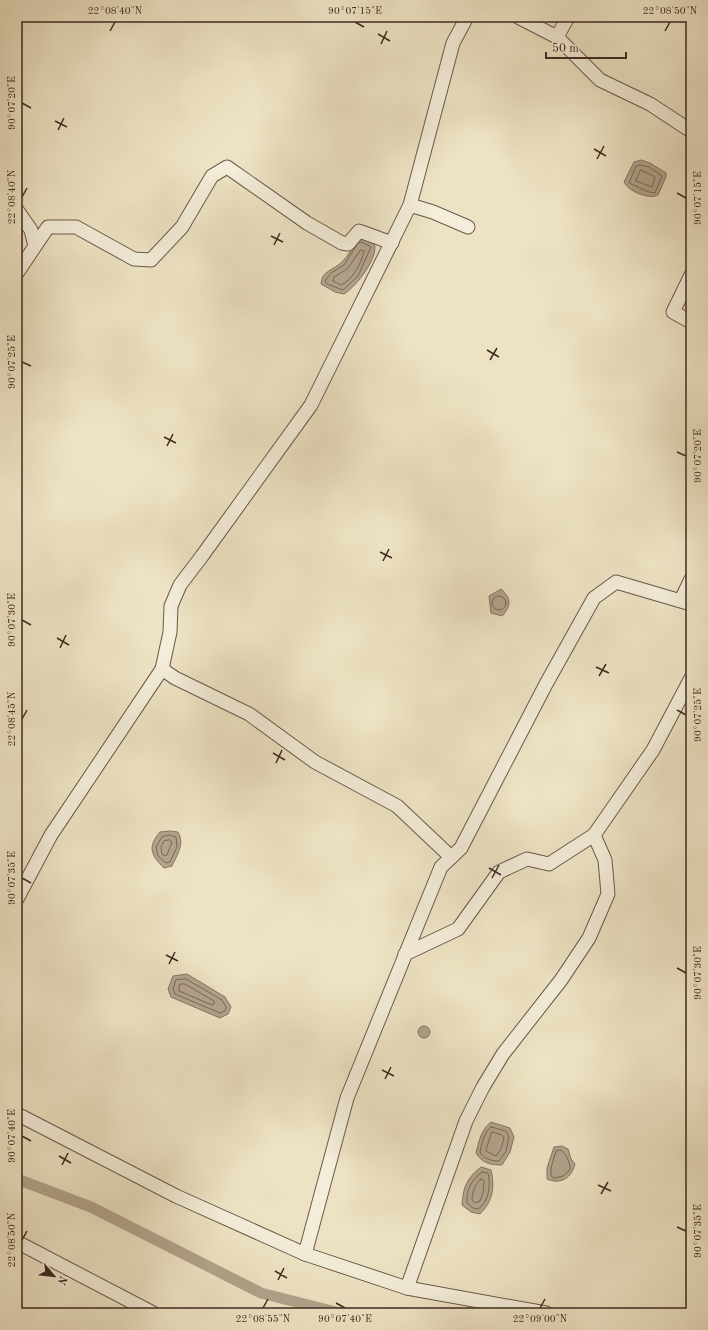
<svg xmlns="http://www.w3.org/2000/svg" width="708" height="1330" font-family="'Old Standard TT',serif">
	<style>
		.water { fill: #b2a48d; stroke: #847362 }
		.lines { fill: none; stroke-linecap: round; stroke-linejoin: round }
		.shore { stroke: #786757; stroke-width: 1 }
		.canal { stroke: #b2a48d; stroke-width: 11 }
		.minor-casing { stroke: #6a584a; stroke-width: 15 }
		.minor { stroke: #f3edd9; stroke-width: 13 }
		.ticks { fill: none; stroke: #3f2a21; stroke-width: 1.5 }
		.neatline { fill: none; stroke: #3f2a21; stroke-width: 1.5 }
		.ticks-label { font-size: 10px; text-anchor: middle; fill: #3f2a21 }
	</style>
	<rect width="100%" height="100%" fill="#ede3c4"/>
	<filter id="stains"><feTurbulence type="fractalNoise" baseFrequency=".005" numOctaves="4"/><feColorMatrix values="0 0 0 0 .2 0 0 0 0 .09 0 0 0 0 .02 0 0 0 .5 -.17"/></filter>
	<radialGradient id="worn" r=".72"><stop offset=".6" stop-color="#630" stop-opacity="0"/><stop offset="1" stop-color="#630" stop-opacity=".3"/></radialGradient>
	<!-- water -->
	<g class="water">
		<path d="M 641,160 L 650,163 L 666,173 L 666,177 L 658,195 C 649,200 628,191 624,182 L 634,162 Z"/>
		<path d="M 359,238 L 374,243 C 380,256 356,287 344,294 L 335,292 L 321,284 C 321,271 334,270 342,262 C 349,255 353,246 359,238 Z"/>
		<path d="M 501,589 C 512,599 511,606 502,616 L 491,613 L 489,596 Z"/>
		<path d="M 170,831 L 178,832 C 185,844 177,855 172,866 L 164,868 C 151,855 147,847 160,832 Z"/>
		<path d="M 187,974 L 225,997 L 231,1007 L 228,1014 L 220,1018 L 171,997 L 168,989 L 173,976 Z"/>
		<circle cx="424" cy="1032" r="6"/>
		<path d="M 491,1122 L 510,1128 L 514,1137 L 510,1152 L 502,1165 C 490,1165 482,1163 476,1153 C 479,1141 481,1130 491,1122 Z"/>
		<path d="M 562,1146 L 568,1149 L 571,1159 L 575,1164 C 572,1178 560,1185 547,1179 L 547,1168 L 554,1147 Z"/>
		<path d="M 481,1167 L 491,1170 C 495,1187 493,1201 480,1214 L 471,1212 L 462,1205 C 463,1187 467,1178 481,1167 Z"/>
	</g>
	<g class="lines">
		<!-- shore -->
		<g class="shore">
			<path d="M 640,165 L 649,167 L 662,176 L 655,193 L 649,192 L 629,183 L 636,166 Z"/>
			<path d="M 641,170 L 655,177 L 652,187 L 636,181 Z"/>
			<path d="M 358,243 L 344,265 L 331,273 L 325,281 L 327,284 L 343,290 L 358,276 L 371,247 L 362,242 L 359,243"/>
			<path d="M 361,250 L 364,251 C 362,262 352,281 341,285 L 333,281 L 334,277 L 347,269 Z"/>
			<circle cx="499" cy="603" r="7"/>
			<path d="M 169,835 L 176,837 L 177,847 L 170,862 L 166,863 L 158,856 L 156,847 L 162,837 Z"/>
			<path d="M 170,840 L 172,842 L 167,855 L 165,856 L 162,854 L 161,847 L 164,841 Z"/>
			<path d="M 186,979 L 222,1000 L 226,1007 L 225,1011 L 220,1013 L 175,994 L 173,989 L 176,980 Z"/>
			<path d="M 180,984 L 185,984 L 214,1001 L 214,1004 L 212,1005 L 179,991 Z"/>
			<path d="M 491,1127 L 506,1131 L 509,1137 L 506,1151 L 499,1161 C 491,1161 484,1159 480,1152 C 482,1143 484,1132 491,1127 Z"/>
			<path d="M 492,1132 L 502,1135 L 504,1138 L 501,1149 L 496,1156 L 486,1151 Z"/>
			<path d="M 561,1150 C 566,1153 571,1165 570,1170 L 563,1176 L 554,1178 L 551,1176 L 551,1168 L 556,1151 Z"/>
			<path d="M 482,1172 L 488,1173 C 491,1185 489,1202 478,1209 L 473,1208 L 467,1203 C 466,1190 472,1179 482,1172 Z"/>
			<path d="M 481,1179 L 484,1181 L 483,1193 L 480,1201 L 475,1203 L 472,1200 C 472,1193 475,1183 481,1179 Z"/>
		</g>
		<!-- canal -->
		<path class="canal" d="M 17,1179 L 91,1207 L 261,1293 L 340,1313"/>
		<defs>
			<g id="minor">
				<path d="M 518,17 L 557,37 L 600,80 L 650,104 L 691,131"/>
				<path d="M 557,37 L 568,17"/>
				<path d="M 410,205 L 433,212 L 468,227"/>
				<path d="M 17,210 L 31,230 L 35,246"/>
				<path d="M 17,273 L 48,227 L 76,227 L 134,259 L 151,260 L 182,227 L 212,176 L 227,167 L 307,223 L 342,243 L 348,244 L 359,231 L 392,243"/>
				<path d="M 691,275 L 673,312 L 691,322"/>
				<path d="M 681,600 L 691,579"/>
				<path d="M 162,669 L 175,678 L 249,714 L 315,762 L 397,806 L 451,857"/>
				<path d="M 17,899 L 51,835 L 162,669 L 170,632 L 171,606 L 180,585 L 202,556 L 311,405 L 410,205 L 453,43 L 467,17"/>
				<path d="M 405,954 L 458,929 L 499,872 L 527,859 L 549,864 L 594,835 L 653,750 L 691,678"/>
				<path d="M 17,1114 L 176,1196 L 305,1254 L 407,1288 L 546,1313"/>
				<path d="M 17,1242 L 153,1313"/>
				<path d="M 305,1254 L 347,1098 L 441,867 L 461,848 L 546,684 L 594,598 L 616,582 L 691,604"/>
				<path d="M 407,1288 L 466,1121 L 483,1087 L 503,1054 L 561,980 L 589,938 L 608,894 L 605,860 L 594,835"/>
			</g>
		</defs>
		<!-- minor casing -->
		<use href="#minor" class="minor-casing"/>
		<!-- minor -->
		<use href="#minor" class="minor"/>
	</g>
	<!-- ticks -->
	<path class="ticks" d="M 355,22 L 364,27M 110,31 L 115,22M 665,31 L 670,22M 378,34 L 390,41M 381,44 L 387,31M 22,103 L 31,108M 55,121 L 67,127M 58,130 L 64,118M 594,149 L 606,156M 597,159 L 604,146M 677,193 L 686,198M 22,197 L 27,188M 271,236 L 283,242M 274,245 L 280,233M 487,350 L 499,357M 490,360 L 497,348M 22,362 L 31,366M 164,437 L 176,443M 167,446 L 173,434M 677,452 L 686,456M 380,552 L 392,558M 383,561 L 389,549M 22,620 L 31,625M 57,638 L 69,645M 60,648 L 66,635M 596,667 L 609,673M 599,676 L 606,664M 677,710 L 686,715M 22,719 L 27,710M 273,753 L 285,760M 276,763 L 282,750M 489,868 L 501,875M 22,878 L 31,883M 492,878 L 499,865M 166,955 L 178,961M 169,964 L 175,952M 677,968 L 686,973M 382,1070 L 394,1076M 385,1079 L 391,1067M 22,1136 L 31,1141M 59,1156 L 71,1163M 62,1165 L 68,1153M 598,1185 L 611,1191M 601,1194 L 608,1182M 677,1227 L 686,1231M 22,1240 L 27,1231M 275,1271 L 287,1278M 278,1280 L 284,1268M 336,1303 L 345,1308M 263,1308 L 268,1299M 540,1308 L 545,1299"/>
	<!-- margin -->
	<rect width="708" height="1330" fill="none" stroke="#ede3c4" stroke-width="44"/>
	<!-- north arrow -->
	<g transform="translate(54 1276) rotate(118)" stroke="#f3edd9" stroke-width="3" paint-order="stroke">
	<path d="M0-3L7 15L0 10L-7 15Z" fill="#3f2a21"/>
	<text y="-6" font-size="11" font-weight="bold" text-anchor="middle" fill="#3f2a21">N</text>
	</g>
	<!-- scale -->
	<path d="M546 52v6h80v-6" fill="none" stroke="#3f2a21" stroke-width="2"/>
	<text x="552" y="52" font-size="12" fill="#3f2a21" stroke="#f3edd9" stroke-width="3" paint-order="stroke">50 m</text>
	<rect x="22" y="22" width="664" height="1286" class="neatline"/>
	<g class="ticks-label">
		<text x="115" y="14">22°08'40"N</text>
		<text x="355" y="14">90°07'15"E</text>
		<text x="670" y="14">22°08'50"N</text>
		<text transform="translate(11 103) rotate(-90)" y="4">90°07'20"E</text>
		<text transform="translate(11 197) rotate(-90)" y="4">22°08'40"N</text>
		<text transform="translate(697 198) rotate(-90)" y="4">90°07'15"E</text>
		<text transform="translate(11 362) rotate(-90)" y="4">90°07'25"E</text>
		<text transform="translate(697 456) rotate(-90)" y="4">90°07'20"E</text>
		<text transform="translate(11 620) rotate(-90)" y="4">90°07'30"E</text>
		<text transform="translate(697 715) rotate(-90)" y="4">90°07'25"E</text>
		<text transform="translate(11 719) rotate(-90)" y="4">22°08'45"N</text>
		<text transform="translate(11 878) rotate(-90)" y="4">90°07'35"E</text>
		<text transform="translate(697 973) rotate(-90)" y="4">90°07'30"E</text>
		<text transform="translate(11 1136) rotate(-90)" y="4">90°07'40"E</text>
		<text transform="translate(697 1231) rotate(-90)" y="4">90°07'35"E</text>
		<text transform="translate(11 1240) rotate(-90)" y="4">22°08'50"N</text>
		<text x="263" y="1322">22°08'55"N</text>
		<text x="345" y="1322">90°07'40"E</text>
		<text x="540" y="1322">22°09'00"N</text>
	</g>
	<rect width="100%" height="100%" filter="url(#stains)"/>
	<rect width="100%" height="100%" fill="url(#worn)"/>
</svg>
